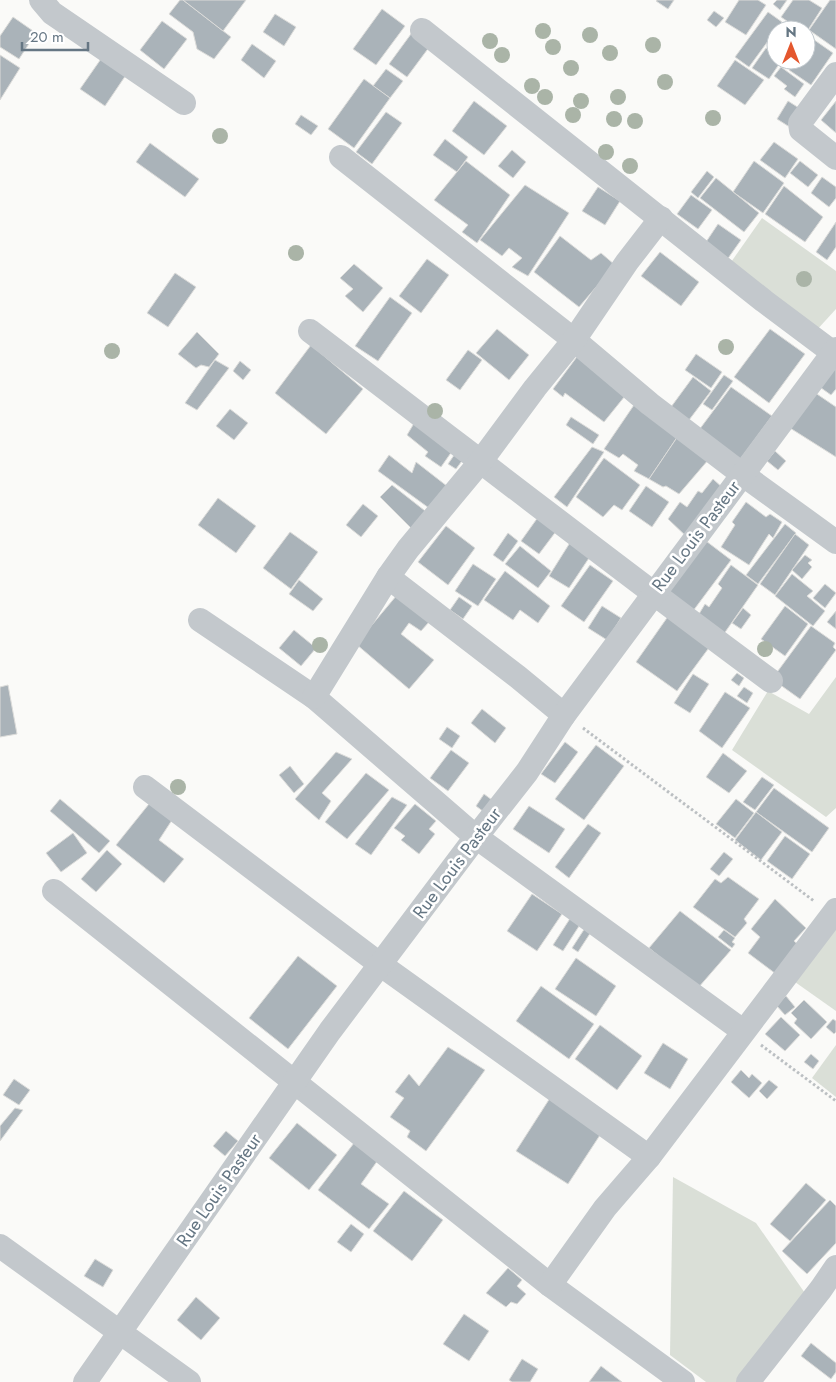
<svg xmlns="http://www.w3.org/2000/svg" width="836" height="1382" font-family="Jost,sans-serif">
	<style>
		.green { fill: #dadfd7 }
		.building { fill: #aab3b9; stroke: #dcdcda }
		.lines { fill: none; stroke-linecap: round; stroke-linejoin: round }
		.path { stroke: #bbbfc2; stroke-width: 3; stroke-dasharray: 2.5 2.5; stroke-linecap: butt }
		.minor { stroke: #c3c8cc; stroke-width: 24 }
		.tree { fill: #aab4a7 }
		.labels { text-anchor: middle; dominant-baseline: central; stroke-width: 5; stroke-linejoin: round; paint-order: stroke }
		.street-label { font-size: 18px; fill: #657683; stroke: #fff }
	</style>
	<rect width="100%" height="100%" fill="#fafaf8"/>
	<!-- green -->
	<g class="green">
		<path d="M 762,218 L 836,271 L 836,309 L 815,332 L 729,265 Z"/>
		<path d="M 836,677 L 836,808 L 826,817 L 732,750 L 768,691 L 809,714 Z"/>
		<path d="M 836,928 L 836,1011 L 795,982 Z"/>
		<path d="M 836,1045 L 836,1097 L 812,1078 Z"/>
		<path d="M 673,1177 L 756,1223 L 807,1296 L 738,1382 L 706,1382 L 670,1355 Z"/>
	</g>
	<!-- building -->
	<g class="building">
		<path d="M 180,0 L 183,0 L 231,37 L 214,59 L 197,49 L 193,32 L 169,14 Z"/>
		<path d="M 183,0 L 246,0 L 223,31 Z"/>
		<path d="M 657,0 L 674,0 L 668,9 L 656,1 Z"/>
		<path d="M 739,0 L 758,0 L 766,5 L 746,35 L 725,22 Z"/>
		<path d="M 777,0 L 787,0 L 780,10 L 773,4 Z"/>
		<path d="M 793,0 L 809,0 L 822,8 L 806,33 L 806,30 L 800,30 L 781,17 Z"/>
		<path d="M 830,0 L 836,0 L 836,49 L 809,30 Z"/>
		<path d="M 382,9 L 405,26 L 376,65 L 353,49 Z"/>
		<path d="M 714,11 L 724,18 L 716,27 L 707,20 Z"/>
		<path d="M 768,12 L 782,22 L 749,67 L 735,57 Z"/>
		<path d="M 275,14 L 296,27 L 284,46 L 263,32 Z"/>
		<path d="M 13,17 L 36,33 L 19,59 L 0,47 L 0,36 Z"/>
		<path d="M 162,21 L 187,39 L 164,69 L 140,50 Z"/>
		<path d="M 411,34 L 430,46 L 407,77 L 389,64 Z"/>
		<path d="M 810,37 L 833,53 L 811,85 L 789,70 L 793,63 L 789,60 L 806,60 L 806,40 Z"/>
		<path d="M 252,44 L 276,61 L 264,78 L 241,60 Z"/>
		<path d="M 766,48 L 776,55 L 776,60 L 782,60 L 769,79 L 752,68 Z"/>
		<path d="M 0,55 L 20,68 L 0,100 Z"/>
		<path d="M 103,56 L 128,72 L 105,106 L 80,89 Z"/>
		<path d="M 735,60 L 764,80 L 745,105 L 717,86 Z"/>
		<path d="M 781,67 L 804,84 L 795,97 L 784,89 L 787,86 L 774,76 Z"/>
		<path d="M 386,69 L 403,81 L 390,98 L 373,86 Z"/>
		<path d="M 364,79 L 390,98 L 354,148 L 328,129 Z"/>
		<path d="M 474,101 L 507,126 L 484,155 L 452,131 Z"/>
		<path d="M 788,101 L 799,108 L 788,126 L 777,119 Z"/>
		<path d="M 836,101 L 836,133 L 821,120 Z"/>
		<path d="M 386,112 L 402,123 L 372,164 L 356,152 Z"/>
		<path d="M 301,115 L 318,126 L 311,135 L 295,124 Z"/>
		<path d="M 445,139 L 468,157 L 457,172 L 433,155 Z"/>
		<path d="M 774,142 L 798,159 L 785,178 L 760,160 Z"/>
		<path d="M 150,143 L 199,179 L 185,197 L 136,162 Z"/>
		<path d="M 512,150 L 526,162 L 513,178 L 498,166 Z"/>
		<path d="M 466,161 L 510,195 L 477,243 L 462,232 L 468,225 L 434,200 Z"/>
		<path d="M 754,161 L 784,183 L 763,213 L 733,192 Z"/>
		<path d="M 800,161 L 818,175 L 808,187 L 790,173 Z"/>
		<path d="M 707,171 L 714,177 L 698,198 L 691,192 Z"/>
		<path d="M 822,177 L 836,187 L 836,198 L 829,207 L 811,193 Z"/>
		<path d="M 716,178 L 759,213 L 744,232 L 700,198 Z"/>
		<path d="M 525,185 L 569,213 L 528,276 L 512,267 L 522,258 L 509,248 L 502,256 L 480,240 Z"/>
		<path d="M 784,186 L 823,217 L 805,242 L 765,214 Z"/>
		<path d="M 598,187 L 620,201 L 605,225 L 582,211 Z"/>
		<path d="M 691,195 L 712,210 L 698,229 L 677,214 Z"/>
		<path d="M 836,222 L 836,247 L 827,260 L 816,252 Z"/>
		<path d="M 718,224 L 741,240 L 724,264 L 702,248 Z"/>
		<path d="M 560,236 L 591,260 L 601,253 L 615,265 L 579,307 L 534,272 Z"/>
		<path d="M 660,252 L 699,282 L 681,306 L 641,276 Z"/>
		<path d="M 427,259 L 449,275 L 421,313 L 399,296 Z"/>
		<path d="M 354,264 L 383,288 L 363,312 L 345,296 L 353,289 L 340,278 Z"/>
		<path d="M 175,273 L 196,287 L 168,327 L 147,313 Z"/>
		<path d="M 390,297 L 412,313 L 378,361 L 355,346 Z"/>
		<path d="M 497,329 L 529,355 L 509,380 L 476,353 Z"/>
		<path d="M 770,329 L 805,354 L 769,403 L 734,377 Z"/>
		<path d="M 197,332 L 219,354 L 209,367 L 201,365 L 196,368 L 178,354 Z"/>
		<path d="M 311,345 L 363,389 L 326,434 L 275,393 Z"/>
		<path d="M 468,350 L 482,360 L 460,390 L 446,380 Z"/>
		<path d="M 579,354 L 629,391 L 604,422 L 565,393 L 563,397 L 553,389 Z"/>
		<path d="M 696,354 L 722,372 L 711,388 L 685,370 Z"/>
		<path d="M 215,360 L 229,368 L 197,410 L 185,403 Z"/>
		<path d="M 240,361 L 251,370 L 243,380 L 233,371 Z"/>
		<path d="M 831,366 L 836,369 L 836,389 L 831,395 L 817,385 Z"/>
		<path d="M 724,375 L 733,381 L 712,410 L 703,404 Z"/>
		<path d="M 693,377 L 711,391 L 689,420 L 671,407 Z"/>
		<path d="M 731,387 L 772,416 L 739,461 L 699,430 Z"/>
		<path d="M 814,392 L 836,407 L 836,457 L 790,428 Z"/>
		<path d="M 634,405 L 678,436 L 649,479 L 634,471 L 638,465 L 623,454 L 619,458 L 604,449 Z"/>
		<path d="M 230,409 L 248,423 L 234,440 L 216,426 Z"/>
		<path d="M 571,417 L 599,435 L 593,444 L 566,425 Z"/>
		<path d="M 416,420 L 455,447 L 441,467 L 425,456 L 428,452 L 407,435 Z"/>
		<path d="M 678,436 L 709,459 L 679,494 L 666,486 L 663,487 L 649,479 Z"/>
		<path d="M 592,447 L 604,452 L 567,507 L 554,497 Z"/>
		<path d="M 459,448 L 467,454 L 456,469 L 448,464 Z"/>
		<path d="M 775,451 L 786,461 L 778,470 L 767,461 Z"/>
		<path d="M 389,455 L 412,473 L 416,462 L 452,490 L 433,511 L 378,471 Z"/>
		<path d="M 604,458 L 640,485 L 622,510 L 614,505 L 603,517 L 576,497 Z"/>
		<path d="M 713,479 L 724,489 L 688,538 L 668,519 L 680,502 L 687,507 L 698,491 L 702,493 Z"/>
		<path d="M 392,485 L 429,514 L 412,529 L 380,497 Z"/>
		<path d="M 646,486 L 669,502 L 652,527 L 629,511 Z"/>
		<path d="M 218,498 L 256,526 L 236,553 L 198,525 Z"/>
		<path d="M 746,502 L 766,517 L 770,514 L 782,522 L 773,538 L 769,534 L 749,565 L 721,547 L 735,525 L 732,522 Z"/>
		<path d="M 363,504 L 378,516 L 361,537 L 346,525 Z"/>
		<path d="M 541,513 L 560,526 L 539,554 L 521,541 Z"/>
		<path d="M 785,524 L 796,533 L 758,584 L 746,575 Z"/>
		<path d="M 446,526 L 475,548 L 448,585 L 418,562 Z"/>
		<path d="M 290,532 L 318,552 L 291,589 L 263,568 Z"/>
		<path d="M 508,533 L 518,541 L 503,562 L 493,555 Z"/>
		<path d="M 795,534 L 809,545 L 775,595 L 760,584 Z"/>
		<path d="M 571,541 L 591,555 L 569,588 L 549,576 Z"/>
		<path d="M 706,541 L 731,560 L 693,611 L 668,592 Z"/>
		<path d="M 520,546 L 551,571 L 538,588 L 505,564 Z"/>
		<path d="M 805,555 L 812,560 L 808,563 L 812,567 L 802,579 L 792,570 Z"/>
		<path d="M 473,564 L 496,579 L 478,606 L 455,591 Z"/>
		<path d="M 590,565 L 613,581 L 584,622 L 561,606 Z"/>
		<path d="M 731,565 L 758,585 L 721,638 L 696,619 L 705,604 L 709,607 L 722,588 L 718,584 Z"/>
		<path d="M 505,571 L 550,606 L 538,623 L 520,610 L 513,620 L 484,600 Z"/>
		<path d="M 792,574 L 813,591 L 807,596 L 825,611 L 813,626 L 775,596 Z"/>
		<path d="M 299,580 L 323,599 L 313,611 L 289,594 Z"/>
		<path d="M 825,584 L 836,593 L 825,608 L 813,598 Z"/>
		<path d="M 397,595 L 429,622 L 421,631 L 409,623 L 401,634 L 434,660 L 409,689 L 356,644 Z"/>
		<path d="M 459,597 L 472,606 L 463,619 L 450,610 Z"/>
		<path d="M 602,606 L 621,618 L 607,640 L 588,628 Z"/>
		<path d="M 785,606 L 808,624 L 785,656 L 761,639 Z"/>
		<path d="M 743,608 L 751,615 L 741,629 L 732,623 Z"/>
		<path d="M 836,611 L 836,629 L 827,622 Z"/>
		<path d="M 669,615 L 711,645 L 677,691 L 636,662 Z"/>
		<path d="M 811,626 L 835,643 L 833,647 L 836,650 L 800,699 L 772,679 Z"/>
		<path d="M 294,630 L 316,648 L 301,666 L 279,648 Z"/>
		<path d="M 737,673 L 744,678 L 739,686 L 731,680 Z"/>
		<path d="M 693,674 L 709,684 L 690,713 L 674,703 Z"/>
		<path d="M 8,685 L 17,734 L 0,737 L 0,687 Z"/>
		<path d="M 744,687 L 753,693 L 747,703 L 737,696 Z"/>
		<path d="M 725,692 L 750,708 L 722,748 L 699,731 Z"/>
		<path d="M 482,709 L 506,728 L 495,743 L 471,723 Z"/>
		<path d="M 447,727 L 460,736 L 452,748 L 439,739 Z"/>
		<path d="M 565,742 L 578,752 L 555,783 L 541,774 Z"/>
		<path d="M 596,745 L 624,766 L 584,820 L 555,799 Z"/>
		<path d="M 451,750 L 469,763 L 448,791 L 430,778 Z"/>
		<path d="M 336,752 L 352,759 L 322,793 L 331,801 L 319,820 L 295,799 Z"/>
		<path d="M 723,753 L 747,771 L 729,793 L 706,777 Z"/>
		<path d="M 290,766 L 304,784 L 294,793 L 279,775 Z"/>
		<path d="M 366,773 L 389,790 L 347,839 L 325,822 Z"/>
		<path d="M 762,777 L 774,785 L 755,810 L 743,802 Z"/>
		<path d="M 774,788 L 829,828 L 812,852 L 756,812 Z"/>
		<path d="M 484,794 L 492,800 L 484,812 L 476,806 Z"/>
		<path d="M 392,797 L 407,805 L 371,855 L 355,844 Z"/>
		<path d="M 60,799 L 110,841 L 99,853 L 50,811 Z"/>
		<path d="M 153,799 L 174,817 L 159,840 L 184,859 L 164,883 L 116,845 Z"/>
		<path d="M 736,799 L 754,813 L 735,838 L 716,824 Z"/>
		<path d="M 415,804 L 436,821 L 429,829 L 435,834 L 419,854 L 401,840 L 405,836 L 394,828 Z"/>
		<path d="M 529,806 L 565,829 L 549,853 L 513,829 Z"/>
		<path d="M 756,812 L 782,832 L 761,860 L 735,840 Z"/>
		<path d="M 588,824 L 601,833 L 569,878 L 555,867 Z"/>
		<path d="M 73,833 L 87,853 L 61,872 L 46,853 Z"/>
		<path d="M 785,836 L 810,854 L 792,879 L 767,861 Z"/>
		<path d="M 107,850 L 122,864 L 96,892 L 81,879 Z"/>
		<path d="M 724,852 L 733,859 L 719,876 L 710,869 Z"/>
		<path d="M 728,877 L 759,899 L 744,919 L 747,923 L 735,937 L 693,907 L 715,879 L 721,883 Z"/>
		<path d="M 532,894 L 562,914 L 537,951 L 507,931 Z"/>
		<path d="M 775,899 L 806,928 L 794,941 L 802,948 L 780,977 L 748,953 L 760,937 L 751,929 Z"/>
		<path d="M 680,911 L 731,950 L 698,988 L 649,948 Z"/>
		<path d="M 571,917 L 581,923 L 563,951 L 553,945 Z"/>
		<path d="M 585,928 L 591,932 L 578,952 L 572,948 Z"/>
		<path d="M 724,930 L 735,938 L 732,942 L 735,944 L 732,948 L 718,937 Z"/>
		<path d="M 298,956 L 337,986 L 288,1049 L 249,1018 Z"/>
		<path d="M 576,958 L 616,986 L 596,1016 L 555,989 Z"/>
		<path d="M 541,986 L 594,1024 L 569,1059 L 516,1021 Z"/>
		<path d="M 786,996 L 795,1007 L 785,1015 L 776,1005 Z"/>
		<path d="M 804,1000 L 827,1022 L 811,1039 L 794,1023 L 797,1019 L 791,1013 Z"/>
		<path d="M 781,1017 L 800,1035 L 785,1051 L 765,1034 Z"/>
		<path d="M 833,1019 L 836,1021 L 836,1032 L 834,1034 L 826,1027 Z"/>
		<path d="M 600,1025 L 642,1056 L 617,1090 L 575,1059 Z"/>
		<path d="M 663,1043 L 688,1059 L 670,1089 L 644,1073 Z"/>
		<path d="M 448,1047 L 485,1070 L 426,1151 L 407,1137 L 410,1131 L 390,1117 L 404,1098 L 395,1092 L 409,1074 L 419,1086 Z"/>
		<path d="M 811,1054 L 819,1061 L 813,1069 L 804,1062 Z"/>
		<path d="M 741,1070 L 749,1078 L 752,1074 L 762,1083 L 749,1098 L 731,1082 Z"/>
		<path d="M 14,1079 L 30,1090 L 19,1105 L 3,1095 Z"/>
		<path d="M 769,1080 L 778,1087 L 767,1099 L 759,1091 Z"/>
		<path d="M 550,1098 L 602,1132 L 568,1184 L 516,1151 Z"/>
		<path d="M 15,1108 L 23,1110 L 0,1141 L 0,1126 Z"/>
		<path d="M 297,1123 L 337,1155 L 309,1190 L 269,1158 Z"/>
		<path d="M 226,1131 L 238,1141 L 225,1156 L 213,1146 Z"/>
		<path d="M 354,1143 L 378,1160 L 361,1184 L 389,1204 L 369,1229 L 318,1190 Z"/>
		<path d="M 806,1183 L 826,1200 L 790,1241 L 770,1224 Z"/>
		<path d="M 404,1191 L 443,1220 L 412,1261 L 373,1231 Z"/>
		<path d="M 830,1200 L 836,1206 L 836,1243 L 807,1274 L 782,1251 Z"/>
		<path d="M 351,1224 L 364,1234 L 351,1252 L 337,1242 Z"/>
		<path d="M 95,1259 L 113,1270 L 103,1287 L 84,1276 Z"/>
		<path d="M 508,1268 L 522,1280 L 517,1286 L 526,1294 L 517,1304 L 511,1302 L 506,1307 L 486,1293 Z"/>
		<path d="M 196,1297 L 220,1318 L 201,1340 L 177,1320 Z"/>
		<path d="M 464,1314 L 489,1331 L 469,1361 L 443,1344 Z"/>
		<path d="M 811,1343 L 836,1363 L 836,1372 L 831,1379 L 801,1356 Z"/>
		<path d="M 522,1359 L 538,1369 L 530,1382 L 512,1382 L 509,1380 Z"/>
		<path d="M 601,1366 L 622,1382 L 589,1382 Z"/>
	</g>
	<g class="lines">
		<!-- path -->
		<g class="path">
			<path d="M 583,728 L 814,901"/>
			<path d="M 761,1045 L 836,1101"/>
		</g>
		<!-- minor -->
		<g class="minor">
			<path d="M 41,0 L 52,13 L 184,103"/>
			<path d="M 422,30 L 764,301 L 836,355"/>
			<path d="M 836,74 L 800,123 L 801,130 L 836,158"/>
			<path d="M 341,157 L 574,340 L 650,404 L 742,474 L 836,542"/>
			<path d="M 310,331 C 464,448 616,567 771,681"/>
			<path d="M 388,577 L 518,677 L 564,715"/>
			<path d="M 200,620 L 314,697 L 476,837 L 743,1031"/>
			<path d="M 314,697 L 388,577 L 408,549 L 481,461 L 535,388 L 574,340 L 627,262 L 661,218"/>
			<path d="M 145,787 L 381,965 L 649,1157"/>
			<path d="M 54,891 L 550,1285 L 683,1382"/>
			<path d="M 0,1246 L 189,1382"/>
			<path d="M 550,1285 L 605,1208 L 649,1157 L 836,910"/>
			<path d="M 85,1382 L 330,1031 L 476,837 L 527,772 L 564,715 L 836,349"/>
			<path d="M 748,1382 L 821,1289 L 836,1267"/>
		</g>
	</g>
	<!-- trees -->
	<g class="tree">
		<circle cx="543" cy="31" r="8"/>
		<circle cx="590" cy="35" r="8"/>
		<circle cx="490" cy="41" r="8"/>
		<circle cx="653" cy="45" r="8"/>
		<circle cx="553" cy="47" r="8"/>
		<circle cx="610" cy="53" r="8"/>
		<circle cx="502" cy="55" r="8"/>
		<circle cx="571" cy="68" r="8"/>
		<circle cx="665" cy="82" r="8"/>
		<circle cx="532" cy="86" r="8"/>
		<circle cx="545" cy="97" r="8"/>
		<circle cx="618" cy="97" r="8"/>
		<circle cx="581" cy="101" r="8"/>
		<circle cx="573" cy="115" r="8"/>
		<circle cx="713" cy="118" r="8"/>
		<circle cx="614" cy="119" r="8"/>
		<circle cx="635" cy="121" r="8"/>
		<circle cx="220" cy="136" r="8"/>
		<circle cx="606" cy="152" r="8"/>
		<circle cx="630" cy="166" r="8"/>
		<circle cx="296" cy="253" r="8"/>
		<circle cx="804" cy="279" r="8"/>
		<circle cx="726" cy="347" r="8"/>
		<circle cx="112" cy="351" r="8"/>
		<circle cx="435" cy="411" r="8"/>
		<circle cx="320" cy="645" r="8"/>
		<circle cx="765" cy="649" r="8"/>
		<circle cx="178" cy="787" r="8"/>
	</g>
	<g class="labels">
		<!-- street labels -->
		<g class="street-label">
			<text transform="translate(696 536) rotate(-53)">Rue Louis Pasteur</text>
			<text transform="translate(457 863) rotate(-53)">Rue Louis Pasteur</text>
			<text transform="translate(219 1190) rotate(-55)">Rue Louis Pasteur</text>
		</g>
	</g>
	<!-- north arrow -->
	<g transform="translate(791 45)"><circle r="24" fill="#ffffff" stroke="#c1c8cd"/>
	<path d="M0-4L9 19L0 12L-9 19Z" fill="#e4572e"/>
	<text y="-8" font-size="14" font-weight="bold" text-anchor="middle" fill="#657683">N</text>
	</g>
	<!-- scale -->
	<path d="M22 42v8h66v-8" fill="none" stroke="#657683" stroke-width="2.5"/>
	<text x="30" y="42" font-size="15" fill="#657683" stroke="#ffffff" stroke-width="4" paint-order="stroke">20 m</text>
</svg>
